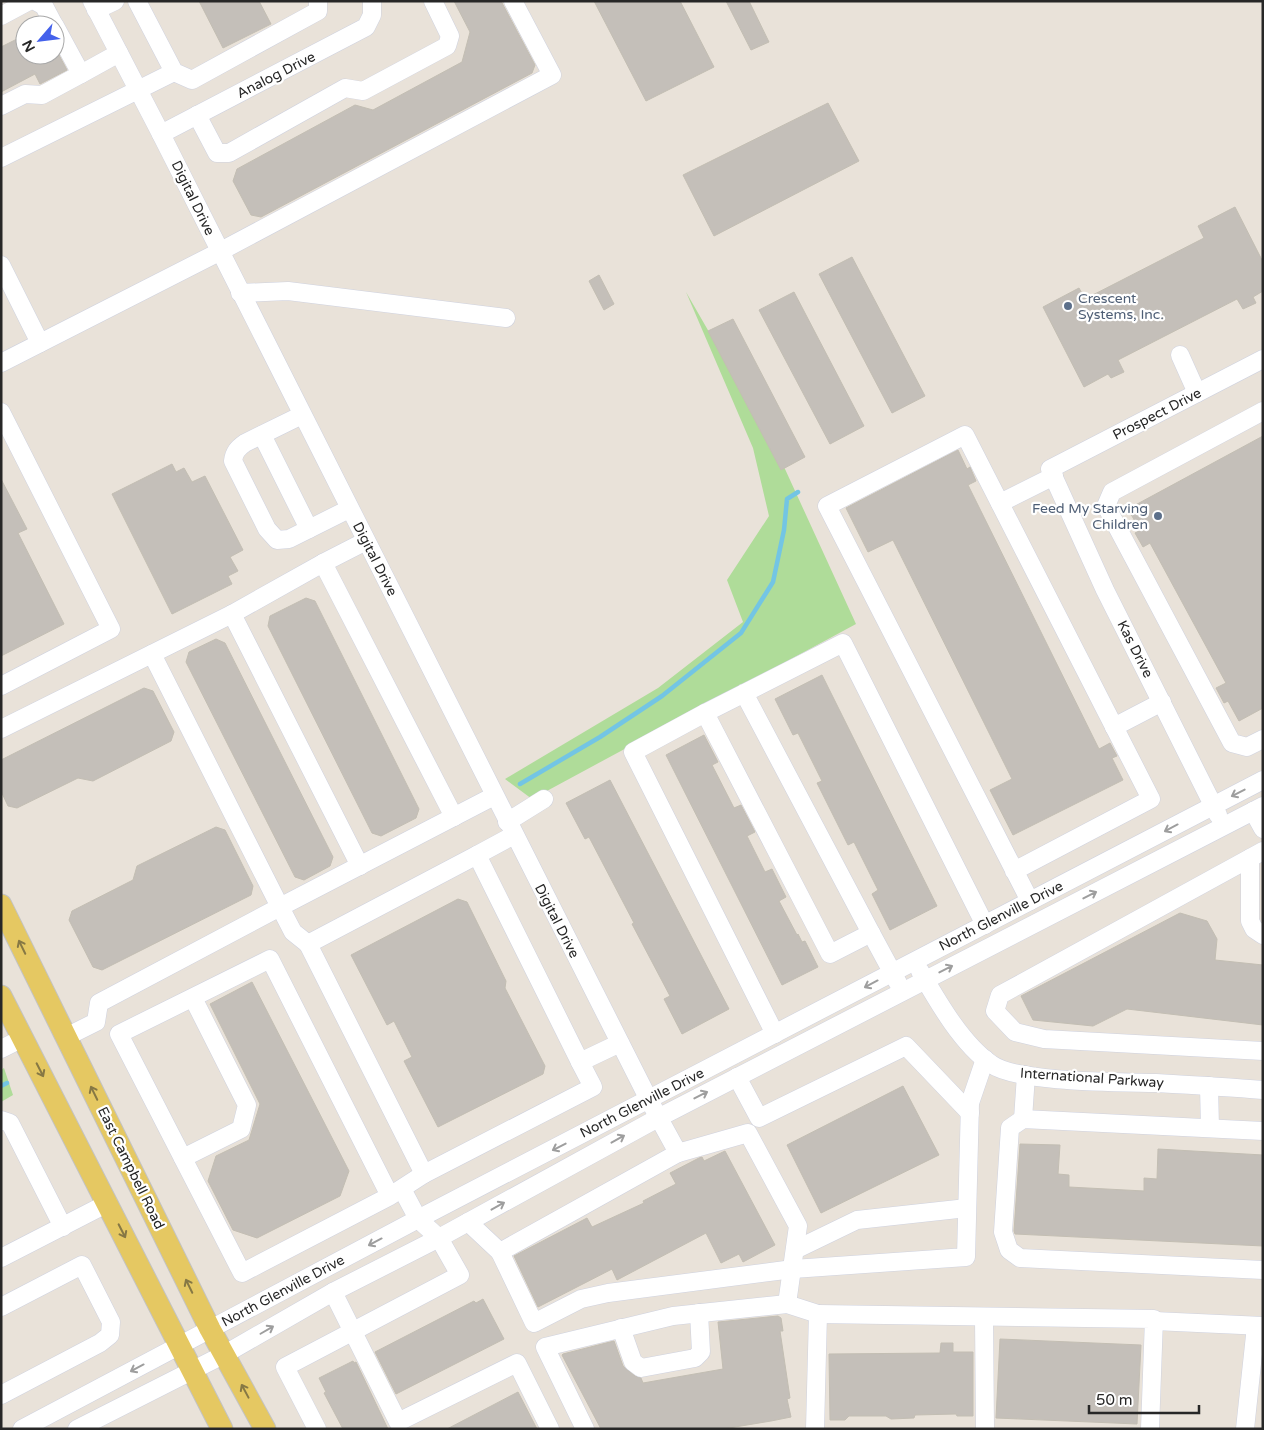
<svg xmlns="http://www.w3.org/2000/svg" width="1264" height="1430" font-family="'Varela Round',sans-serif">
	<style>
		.green { fill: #afdc99 }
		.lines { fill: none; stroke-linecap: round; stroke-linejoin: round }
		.stream { stroke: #73c5e4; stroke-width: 4.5 }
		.building { fill: #c4bfb9; stroke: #c3beb3 }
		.minor-casing { stroke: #cfd2df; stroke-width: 19 }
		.major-casing { stroke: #c3c3c3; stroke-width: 23 }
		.minor { stroke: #fff; stroke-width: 18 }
		.major { stroke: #e5c862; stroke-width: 21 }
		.oneway { stroke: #9e9e9e }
		.oneway2 { stroke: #867844 }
		.service-dot { fill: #5c6f8a; stroke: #fff; stroke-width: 2 }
		.labels { text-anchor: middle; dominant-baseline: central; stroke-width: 4.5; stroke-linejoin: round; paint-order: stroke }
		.street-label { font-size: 14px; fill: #272727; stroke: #fff }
		.service-label { font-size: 14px; fill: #4e5e75; stroke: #fff; text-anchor: start }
	</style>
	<rect width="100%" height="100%" fill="#e9e2d9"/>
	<!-- green -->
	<g class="green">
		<path d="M 686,292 L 774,445 L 856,624 L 532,799 L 505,779 L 658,688 L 743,622 L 727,580 L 769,516 L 753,448 Z"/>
		<path d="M 4,1068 L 13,1095 L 1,1102 L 1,1070 Z"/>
	</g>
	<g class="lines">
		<!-- stream -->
		<g class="stream">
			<path d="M 520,784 L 600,737 L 662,696 L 741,633 L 773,582 L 784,530 L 787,499 L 798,492"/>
			<path d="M 1,1086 L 7,1083"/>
		</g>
	</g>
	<!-- building -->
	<g class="building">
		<path d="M 199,1 L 259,1 L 271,24 L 223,48 Z"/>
		<path d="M 454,1 L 501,1 L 535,65 L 532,73 L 261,217 L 251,215 L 233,181 L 237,169 L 355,105 L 373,110 L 462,62 L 470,32 Z"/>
		<path d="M 594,1 L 680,1 L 714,67 L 646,101 Z"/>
		<path d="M 726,1 L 749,1 L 769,42 L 751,50 Z"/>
		<path d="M 25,35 L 25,55 L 59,55 L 67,70 L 40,84 L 35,74 L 1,92 L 1,47 Z"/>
		<path d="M 828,103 L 859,161 L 714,236 L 683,175 Z"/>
		<path d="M 1235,207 L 1263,262 L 1263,291 L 1253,297 L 1256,303 L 1243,309 L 1237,299 L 1118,360 L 1124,372 L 1111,378 L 1108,374 L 1084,387 L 1043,307 L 1079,288 L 1085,299 L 1204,238 L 1198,226 Z"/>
		<path d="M 852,257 L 925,396 L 892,413 L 819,274 Z"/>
		<path d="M 599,275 L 614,304 L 604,310 L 589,281 Z"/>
		<path d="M 794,292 L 864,426 L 830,444 L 759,310 Z"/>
		<path d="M 733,319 L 805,457 L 781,470 L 708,331 Z"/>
		<path d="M 1263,436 L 1263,708 L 1239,721 L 1228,701 L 1224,703 L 1216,688 L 1226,683 L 1150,543 L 1143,547 L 1135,533 L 1140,530 L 1128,509 Z"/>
		<path d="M 958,450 L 967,469 L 970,467 L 976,481 L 968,485 L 1099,749 L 1110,743 L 1117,756 L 1112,758 L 1123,780 L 1013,835 L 990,790 L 1012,779 L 893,540 L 868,552 L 846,508 Z"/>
		<path d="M 172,464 L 176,472 L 184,468 L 192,482 L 205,476 L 243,550 L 230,557 L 238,571 L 228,576 L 232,584 L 172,614 L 112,494 Z"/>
		<path d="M 1,479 L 27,529 L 18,533 L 64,624 L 1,656 Z"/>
		<path d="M 306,598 L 315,601 L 419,809 L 416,818 L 381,836 L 372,833 L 268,626 L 270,616 Z"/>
		<path d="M 216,639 L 225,643 L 333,857 L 330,866 L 304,880 L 295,877 L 186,662 L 189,652 Z"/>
		<path d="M 822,675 L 937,906 L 890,930 L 872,894 L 878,890 L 854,842 L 848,845 L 817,783 L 822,781 L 798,733 L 793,735 L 775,699 Z"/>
		<path d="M 144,688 L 153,691 L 174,732 L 171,741 L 93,781 L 78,778 L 17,808 L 8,806 L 1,791 L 1,760 Z"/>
		<path d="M 704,735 L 718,762 L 712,765 L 734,808 L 741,805 L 755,832 L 747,836 L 765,872 L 772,869 L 786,897 L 779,901 L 797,935 L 798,934 L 802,942 L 805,941 L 818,967 L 782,985 L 666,755 Z"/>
		<path d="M 610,780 L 729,1009 L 682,1034 L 664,999 L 670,996 L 632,924 L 634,923 L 589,837 L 585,839 L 566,803 Z"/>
		<path d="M 216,827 L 225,830 L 253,886 L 251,895 L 102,970 L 93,967 L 69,920 L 72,911 L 133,880 L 137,866 Z"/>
		<path d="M 458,899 L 467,902 L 506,981 L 505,988 L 545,1066 L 543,1074 L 438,1127 L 404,1061 L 412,1057 L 394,1021 L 387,1025 L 351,955 Z"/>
		<path d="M 1180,913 L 1207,921 L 1217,939 L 1215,960 L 1263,965 L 1263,1025 L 1127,1009 L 1093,1026 L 1033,1020 L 1021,996 Z"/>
		<path d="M 252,982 L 349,1171 L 340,1196 L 257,1238 L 233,1230 L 208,1181 L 216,1156 L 249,1140 L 260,1104 L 210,1004 Z"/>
		<path d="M 903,1086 L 939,1155 L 821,1213 L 787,1145 Z"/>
		<path d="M 1020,1144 L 1060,1145 L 1058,1174 L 1069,1175 L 1069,1187 L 1144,1191 L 1144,1178 L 1157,1179 L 1158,1149 L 1263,1155 L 1263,1246 L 1015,1234 L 1014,1231 Z"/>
		<path d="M 725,1151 L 775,1245 L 743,1262 L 739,1254 L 721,1263 L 706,1233 L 617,1280 L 612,1269 L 538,1307 L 514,1256 L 587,1218 L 592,1227 L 644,1203 L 643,1201 L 676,1184 L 670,1173 L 699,1158 L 702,1157 L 704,1161 Z"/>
		<path d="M 483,1299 L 504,1339 L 396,1394 L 375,1352 L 474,1301 L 476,1303 Z"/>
		<path d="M 778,1316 L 781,1318 L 783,1331 L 780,1331 L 790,1398 L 787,1399 L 791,1417 L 771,1421 L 723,1429 L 601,1429 L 562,1355 L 563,1354 L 614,1341 L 623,1366 L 635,1376 L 641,1378 L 643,1383 L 723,1369 L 718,1322 Z"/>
		<path d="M 1000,1339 L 1141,1345 L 1137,1424 L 996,1418 Z"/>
		<path d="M 941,1343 L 953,1343 L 953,1352 L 973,1352 L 973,1416 L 957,1416 L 956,1414 L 915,1415 L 914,1418 L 891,1419 L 886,1416 L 849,1416 L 845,1420 L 830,1420 L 829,1354 L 940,1353 Z"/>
		<path d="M 353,1361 L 354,1363 L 356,1362 L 388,1429 L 343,1429 L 324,1393 L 326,1392 L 319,1378 Z"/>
		<path d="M 518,1392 L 537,1429 L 447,1429 Z"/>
	</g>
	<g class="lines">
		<defs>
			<g id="minor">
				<path d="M 35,1 L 44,6 L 54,25"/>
				<path d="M 92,1 L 161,134 L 649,1100 L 678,1153 L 748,1133 L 798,1226 L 787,1304"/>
				<path d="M 137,1 L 174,72 L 192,80 L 318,11 L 318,1"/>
				<path d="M 96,10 L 115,1"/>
				<path d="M 1,16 L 29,1"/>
				<path d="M 81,74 L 119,53"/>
				<path d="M 1,106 L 25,94 L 42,95 L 81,74 L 55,26"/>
				<path d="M 197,115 L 217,153 L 229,153 L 345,88 L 363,91 L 447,46 L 450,36 L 433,1"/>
				<path d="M 161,134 L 366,27 L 372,15 L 372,1"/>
				<path d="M 1,158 L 174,72"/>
				<path d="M 1,265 L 40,343"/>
				<path d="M 240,293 L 288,291 L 506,318"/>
				<path d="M 1180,355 L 1197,393"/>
				<path d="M 1,363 L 219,252 L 552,75 L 513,1"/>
				<path d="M 1263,411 L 1112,492 L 1106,506 L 1232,743 L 1247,747 L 1263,739"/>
				<path d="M 1,412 L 111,629 L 1,686"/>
				<path d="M 302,415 L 245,443 C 238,448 234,452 233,461 L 267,529 L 277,540 L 289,539 L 349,509"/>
				<path d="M 262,435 L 309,529"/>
				<path d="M 1000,503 L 1054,476"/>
				<path d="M 323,563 L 454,817"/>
				<path d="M 232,614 L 360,866"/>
				<path d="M 152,654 L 280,907 L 293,932 L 308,944"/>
				<path d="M 744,693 L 871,933 L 830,954 L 705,713 L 843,643 L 985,925"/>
				<path d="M 705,713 L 633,752 L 775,1034"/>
				<path d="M 1114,727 L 1162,702"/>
				<path d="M 1,729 L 232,614 L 323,563 L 366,541"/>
				<path d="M 1253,811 L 1263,829"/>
				<path d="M 1218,815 L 1105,590 L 1050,469 L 1263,359"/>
				<path d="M 507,822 L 544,799"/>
				<path d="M 514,835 L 477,855 L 580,1062 L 620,1043"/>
				<path d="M 1263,851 L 1000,995 L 995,1011 L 1015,1032 L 1044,1039 L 1263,1051"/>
				<path d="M 477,855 L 308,944 L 424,1174 L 593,1087 L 580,1062"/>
				<path d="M 1250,858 L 1250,921 L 1254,929 L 1263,935"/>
				<path d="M 1014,871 L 1151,799 L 965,435 L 827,506 L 1030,901"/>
				<path d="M 871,933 L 898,983"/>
				<path d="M 920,971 C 938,1002 962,1044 991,1064 C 1017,1083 1121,1082 1156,1083 C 1192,1085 1227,1087 1263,1090"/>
				<path d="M 66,1037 L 96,1022 L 99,1003 L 280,907 L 494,796"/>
				<path d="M 1,1049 L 23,1038"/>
				<path d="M 737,1077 L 759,1118 L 906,1046 L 970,1113"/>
				<path d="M 1209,1086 L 1210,1128"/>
				<path d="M 1023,1119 L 1026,1075"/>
				<path d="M 1,1120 L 10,1123 L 63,1227"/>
				<path d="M 1263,1131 L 1023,1119 L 1010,1128 L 1003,1232 L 1009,1250 L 1020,1258 L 1263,1270"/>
				<path d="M 678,1153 L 500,1252 L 534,1323 L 581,1299 L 608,1293 L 793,1269 L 966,1257 L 970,1103 L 985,1059"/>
				<path d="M 183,1158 L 241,1129 L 247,1105 L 193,998"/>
				<path d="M 390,1196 L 242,1273 L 119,1034 L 270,959 L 390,1196 L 424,1174"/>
				<path d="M 468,1222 L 500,1252"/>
				<path d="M 795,1250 L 857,1220 L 967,1208"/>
				<path d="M 1,1258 L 108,1203"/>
				<path d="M 333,1292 L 398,1422 L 517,1363 L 550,1429"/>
				<path d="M 1,1307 L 82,1265 L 111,1322 L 110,1335 L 100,1343 L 1,1395"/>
				<path d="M 818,1314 L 1154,1319 L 1150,1429"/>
				<path d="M 984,1317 L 985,1429"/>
				<path d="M 1154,1321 L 1263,1326"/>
				<path d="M 621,1328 L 633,1362 L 641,1368 L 695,1358 L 701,1352 L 699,1313"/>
				<path d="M 22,1429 L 418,1219 L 1263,780"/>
				<path d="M 77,1429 L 225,1354 L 333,1292 L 439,1238 L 658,1118 L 1263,806"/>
				<path d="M 317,1429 L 285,1367 L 460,1275 L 439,1238 L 418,1219 L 402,1189"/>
				<path d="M 585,1429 L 545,1347 L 673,1316 L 787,1304 L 818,1314 L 815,1429"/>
				<path d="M 1245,1429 L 1256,1326"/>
			</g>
			<g id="major">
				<path d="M 1,905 L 210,1329 L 265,1429"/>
				<path d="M 1,996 L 222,1429"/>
			</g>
		</defs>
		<!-- minor casing -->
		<use href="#minor" class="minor-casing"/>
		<!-- major casing -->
		<use href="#major" class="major-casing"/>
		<!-- minor -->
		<use href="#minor" class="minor"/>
		<!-- major -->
		<use href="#major" class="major"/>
	</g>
	<!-- one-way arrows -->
	<defs><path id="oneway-shaft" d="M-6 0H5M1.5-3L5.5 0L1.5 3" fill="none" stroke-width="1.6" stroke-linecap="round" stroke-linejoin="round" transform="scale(1.25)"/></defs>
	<g class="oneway">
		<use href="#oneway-shaft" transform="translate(1238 793) rotate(153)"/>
		<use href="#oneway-shaft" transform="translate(1171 828) rotate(152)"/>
		<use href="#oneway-shaft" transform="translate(1090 895) rotate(-27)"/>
		<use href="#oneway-shaft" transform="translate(946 969) rotate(-27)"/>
		<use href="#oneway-shaft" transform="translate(871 984) rotate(152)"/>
		<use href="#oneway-shaft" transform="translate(701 1095) rotate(-27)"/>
		<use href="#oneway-shaft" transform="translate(618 1139) rotate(-29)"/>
		<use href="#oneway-shaft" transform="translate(559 1147) rotate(153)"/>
		<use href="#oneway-shaft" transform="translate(498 1206) rotate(-29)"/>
		<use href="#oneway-shaft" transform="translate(375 1242) rotate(152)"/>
		<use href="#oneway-shaft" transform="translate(267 1330) rotate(-30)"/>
		<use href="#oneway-shaft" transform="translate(137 1368) rotate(152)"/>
	</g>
	<g class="oneway2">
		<use href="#oneway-shaft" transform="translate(22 947) rotate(-116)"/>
		<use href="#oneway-shaft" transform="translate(40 1070) rotate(63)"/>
		<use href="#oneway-shaft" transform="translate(94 1093) rotate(-116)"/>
		<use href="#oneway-shaft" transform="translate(122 1231) rotate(63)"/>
		<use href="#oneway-shaft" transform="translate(189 1286) rotate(-116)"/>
		<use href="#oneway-shaft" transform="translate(245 1391) rotate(-118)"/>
	</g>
	<!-- markers -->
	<g class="service-dot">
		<circle cx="1068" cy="306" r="5"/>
		<circle cx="1158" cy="516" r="5"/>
	</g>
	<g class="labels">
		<!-- street labels -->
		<g class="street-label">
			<text transform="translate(276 75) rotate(-27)">Analog Drive</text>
			<text transform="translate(193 198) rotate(64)">Digital Drive</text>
			<text transform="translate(1157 414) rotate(-27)">Prospect Drive</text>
			<text transform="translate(375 559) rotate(63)">Digital Drive</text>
			<text transform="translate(1135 649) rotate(63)">Kas Drive</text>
			<text transform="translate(1001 916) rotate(-27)">North Glenville Drive</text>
			<text transform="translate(557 921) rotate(63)">Digital Drive</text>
			<text transform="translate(1092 1078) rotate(4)">International Parkway</text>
			<text transform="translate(642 1103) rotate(-27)">North Glenville Drive</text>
			<text transform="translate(131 1168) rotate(64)">East Campbell Road</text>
			<text transform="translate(283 1291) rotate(-28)">North Glenville Drive</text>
		</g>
		<!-- service labels -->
		<g class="service-label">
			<text x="1078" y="298">Crescent<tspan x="1078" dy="16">Systems, Inc.</tspan></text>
			<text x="1148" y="508" text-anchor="end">Feed My Starving<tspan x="1148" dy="16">Children</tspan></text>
		</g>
	</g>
	<!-- border -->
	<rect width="1264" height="1430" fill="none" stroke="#272727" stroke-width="5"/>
	<!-- north arrow -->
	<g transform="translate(40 40) rotate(242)"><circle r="24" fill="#ffffff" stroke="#a9a9a9"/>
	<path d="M0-4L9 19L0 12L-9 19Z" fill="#4461eb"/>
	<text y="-8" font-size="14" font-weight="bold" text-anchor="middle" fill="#272727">N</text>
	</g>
	<!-- scale -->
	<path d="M1089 1405v8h110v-8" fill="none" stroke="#272727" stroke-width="2.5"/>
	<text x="1096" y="1405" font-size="15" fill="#272727" stroke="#ffffff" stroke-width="4" paint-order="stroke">50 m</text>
</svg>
